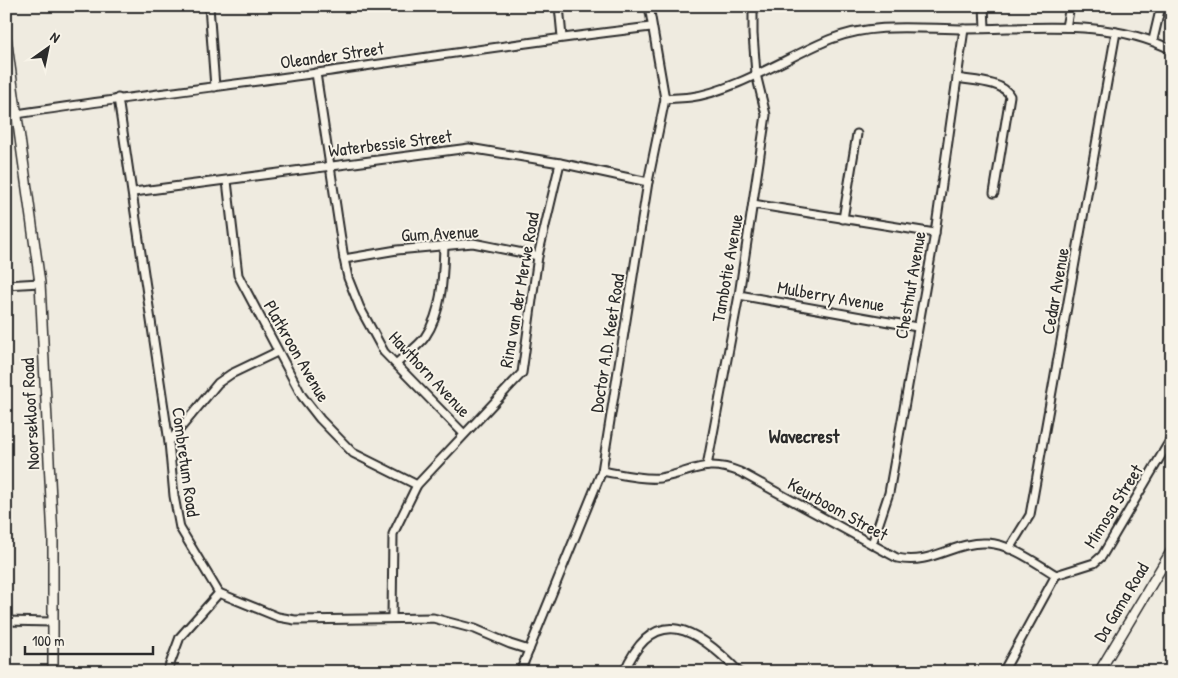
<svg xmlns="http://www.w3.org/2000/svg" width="1178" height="678" font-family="'Patrick Hand',sans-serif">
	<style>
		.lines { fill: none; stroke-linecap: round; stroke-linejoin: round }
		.minor-casing { stroke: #2b2b2b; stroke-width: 11 }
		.tertiary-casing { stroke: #2b2b2b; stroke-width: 12 }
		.minor { stroke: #f7f3e8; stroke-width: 7 }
		.tertiary { stroke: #f7f3e8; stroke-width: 9 }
		.labels { text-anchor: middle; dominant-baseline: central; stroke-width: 4; stroke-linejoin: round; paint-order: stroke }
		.street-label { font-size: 18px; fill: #2b2b2b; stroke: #f7f3e8 }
		.neighbourhood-label { font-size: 19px; font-weight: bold; fill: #2b2b2b; stroke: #f7f3e8 }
	</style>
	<rect width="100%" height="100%" fill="#efebe0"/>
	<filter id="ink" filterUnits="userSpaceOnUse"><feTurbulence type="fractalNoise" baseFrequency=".02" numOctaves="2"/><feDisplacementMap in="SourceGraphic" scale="10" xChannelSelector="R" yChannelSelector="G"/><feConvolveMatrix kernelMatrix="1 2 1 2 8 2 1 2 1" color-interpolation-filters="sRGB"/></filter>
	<g filter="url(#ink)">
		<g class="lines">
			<defs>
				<g id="minor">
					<path d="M 209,6 L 215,87"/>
					<path d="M 559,6 L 562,37"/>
					<path d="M 984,6 L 985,28"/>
					<path d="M 1066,27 L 1070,6"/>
					<path d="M 1153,40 L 1161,6"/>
					<path d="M 316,73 L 344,259 L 348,278 L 360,308 L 384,352 L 464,434"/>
					<path d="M 957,78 C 972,81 1003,81 1010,96 L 994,193"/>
					<path d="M 118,98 L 169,442 L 174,496 L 180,528 L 219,593 L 278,617 L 295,620 L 433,618 L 475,629 L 510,644 L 529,650"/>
					<path d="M 665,99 C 673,98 683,98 691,97 C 735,91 789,56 831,39 C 874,22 922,29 966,29 C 1033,29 1110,18 1172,50"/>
					<path d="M 17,114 C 117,98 217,87 317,73 C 428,57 539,40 651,27"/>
					<path d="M 227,181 L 238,275 L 302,396 L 320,419 L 353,453 L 417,485"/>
					<path d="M 134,192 L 469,148 L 560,163 L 648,182"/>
					<path d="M 753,204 L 935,233"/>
					<path d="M 843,219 L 857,134"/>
					<path d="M 344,259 L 397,250 L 473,243 L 538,256"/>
					<path d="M 6,285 L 40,283"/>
					<path d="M 739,295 L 917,327"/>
					<path d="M 396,364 C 405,355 418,347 425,337 C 443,311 443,275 444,245"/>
					<path d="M 169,442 L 218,383 L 231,374 L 277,352"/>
					<path d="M 707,466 L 739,295 L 766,115 L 756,74 L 753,34 L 753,6"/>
					<path d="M 602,471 C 620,474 642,480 660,478 C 694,472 705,458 740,472 L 897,558 C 931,566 954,541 987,543 C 1011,544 1036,563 1056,575"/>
					<path d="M 872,544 L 889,493 L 935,233 L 964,29"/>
					<path d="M 1009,549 L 1030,515 L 1116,32"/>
					<path d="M 1056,575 L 1094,563 L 1102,556 L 1172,437"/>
					<path d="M 392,617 L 393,534 L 417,485 L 522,373 L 538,256 L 560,163"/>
					<path d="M 6,621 L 52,622"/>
					<path d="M 167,672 L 180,637 L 219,593"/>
					<path d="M 520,672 L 602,471 L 648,182 L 665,99 L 649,6"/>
					<path d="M 624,672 C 655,601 698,629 739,672"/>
					<path d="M 1003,672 L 1056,575"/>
				</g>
				<g id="tertiary">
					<path d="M 6,37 L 40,283 L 53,539 L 53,672"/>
					<path d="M 1099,672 L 1172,550"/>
				</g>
			</defs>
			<!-- minor casing -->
			<use href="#minor" class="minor-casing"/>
			<!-- tertiary casing -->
			<use href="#tertiary" class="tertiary-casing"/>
			<!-- minor -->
			<use href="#minor" class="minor"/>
			<!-- tertiary -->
			<use href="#tertiary" class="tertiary"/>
		</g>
	</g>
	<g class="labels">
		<!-- street labels -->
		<g class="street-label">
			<text transform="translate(332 55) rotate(-8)">Oleander Street</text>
			<text transform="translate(390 143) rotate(-7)">Waterbessie Street</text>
			<text transform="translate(440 233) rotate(-3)">Gum Avenue</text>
			<text transform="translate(727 268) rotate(-80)">Tambotie Avenue</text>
			<text transform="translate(910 285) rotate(-80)">Chestnut Avenue</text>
			<text transform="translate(519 290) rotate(-80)">Rina van der Merwe Road</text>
			<text transform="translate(1055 291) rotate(-80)">Cedar Avenue</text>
			<text transform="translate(831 296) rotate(10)">Mulberry Avenue</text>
			<text transform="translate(607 343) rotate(-81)">Doctor A.D. Keet Road</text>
			<text transform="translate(297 351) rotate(60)">Platkroon Avenue</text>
			<text transform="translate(430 374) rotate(47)">Hawthorn Avenue</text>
			<text transform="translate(30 414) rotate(-93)">Noorsekloof Road</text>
			<text transform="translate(186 462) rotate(82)">Combretum Road</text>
			<text transform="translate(1113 506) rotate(-58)">Mimosa Street</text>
			<text transform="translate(838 509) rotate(29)">Keurboom Street</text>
			<text transform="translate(1121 602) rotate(-59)">Da Gama Road</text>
		</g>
		<!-- neighbourhood labels -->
		<g class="neighbourhood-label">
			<text x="804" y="436">Wavecrest</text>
		</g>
	</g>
	<!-- margin -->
	<rect width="1178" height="678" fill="none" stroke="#f7f3e8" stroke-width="25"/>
	<rect x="12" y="12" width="1153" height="653" fill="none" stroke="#2b2b2b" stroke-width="2" filter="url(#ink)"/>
	<!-- north arrow -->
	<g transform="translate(48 48) rotate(33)" stroke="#f7f3e8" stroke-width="4" paint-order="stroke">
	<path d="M0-4L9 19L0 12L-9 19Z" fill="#2b2b2b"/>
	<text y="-8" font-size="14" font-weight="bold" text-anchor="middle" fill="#2b2b2b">N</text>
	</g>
	<!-- scale -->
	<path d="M25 646v8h128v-8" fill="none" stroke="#2b2b2b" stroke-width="2.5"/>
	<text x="32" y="646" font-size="15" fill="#2b2b2b" stroke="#f7f3e8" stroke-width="4" paint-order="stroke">100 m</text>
</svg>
